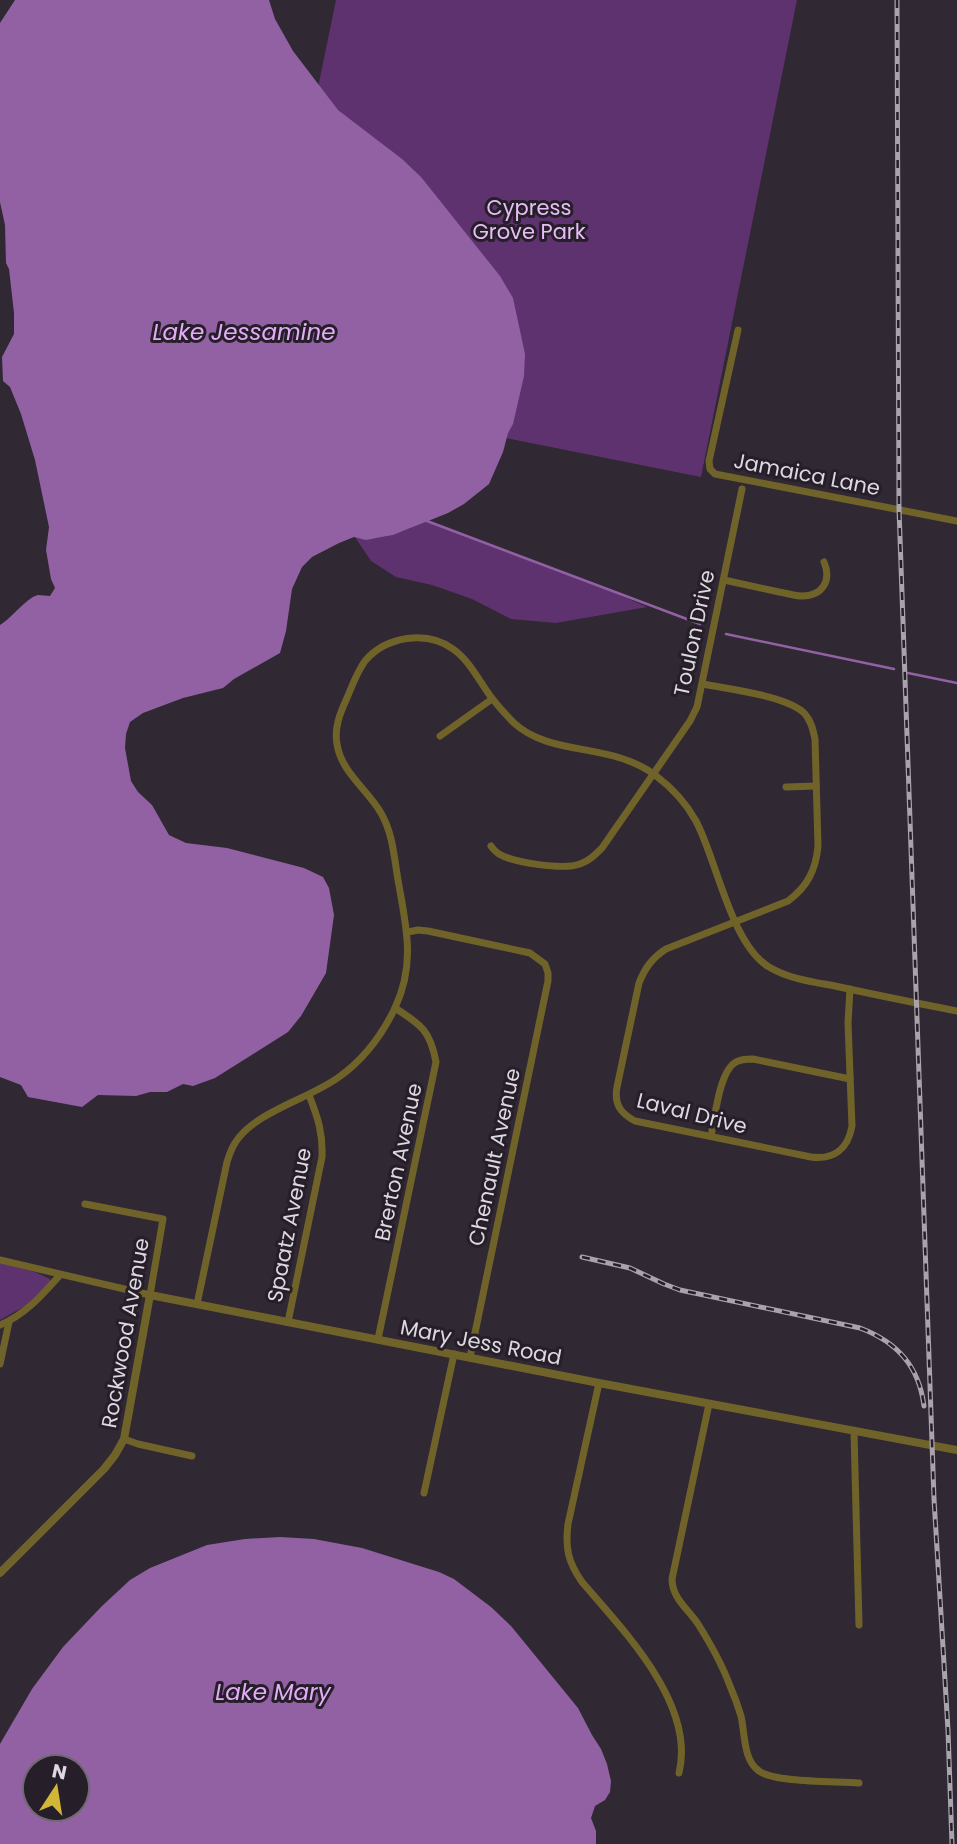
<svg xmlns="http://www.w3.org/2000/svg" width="957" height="1844" font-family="Poppins,sans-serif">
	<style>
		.green { fill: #5e326f }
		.water { fill: #9261a4; fill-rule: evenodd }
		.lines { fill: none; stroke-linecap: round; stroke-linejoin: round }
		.stream { stroke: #9261a4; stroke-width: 2.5 }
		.minor { stroke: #70632a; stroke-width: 7 }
		.tertiary { stroke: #70632a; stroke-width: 8 }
		.rail-casing { stroke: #a9a3ab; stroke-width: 5 }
		.rail { stroke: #261e29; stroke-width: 2.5; stroke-dasharray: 8; stroke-linecap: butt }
		.labels { text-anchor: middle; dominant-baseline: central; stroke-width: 6; stroke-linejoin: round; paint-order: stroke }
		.park-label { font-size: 21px; fill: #e6bef5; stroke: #261e29 }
		.street-label { font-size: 21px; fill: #ded8e0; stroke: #261e29 }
		.water-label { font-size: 23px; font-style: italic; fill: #e2adf6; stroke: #261e29 }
	</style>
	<rect width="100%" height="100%" fill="#302833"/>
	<!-- green -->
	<g class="green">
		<path d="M 336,0 L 797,0 L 701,477 L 256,388 Z"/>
		<path d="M 427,521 L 597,585 L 647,607 L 556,623 L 511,619 L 472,599 L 432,585 L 396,577 L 371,561 L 355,537 C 380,543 404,531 427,521 Z"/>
		<path d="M 0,1263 L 35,1272 L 50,1279 L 50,1282 L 25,1306 L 0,1320 Z"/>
	</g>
	<!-- water -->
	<g class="water">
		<path d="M 15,0 L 269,0 L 275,19 L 293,51 L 338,110 L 402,159 L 421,177 L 500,276 L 513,298 L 525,354 L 524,376 L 513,424 L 508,433 L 503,452 L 489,484 L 464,504 L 448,513 L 393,535 L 366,540 L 354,537 L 339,543 L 312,557 L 302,567 L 292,589 L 286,631 L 280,653 L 234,679 L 223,688 L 183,698 L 143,713 L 130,722 L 126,734 L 125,748 L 131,781 L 138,792 L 152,805 L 169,835 L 186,843 L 227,848 L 304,868 L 323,877 L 329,888 L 334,915 L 326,973 L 301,1016 L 288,1032 L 215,1078 L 193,1086 L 183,1084 L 167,1092 L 150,1092 L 136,1096 L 98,1095 L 82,1107 L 28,1097 L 21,1085 L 0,1077 L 0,625 C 12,618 26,598 38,595 C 42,595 46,596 50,596 L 55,588 L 51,579 L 46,550 L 49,527 L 35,460 L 21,414 L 10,387 L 3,381 L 2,357 L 14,334 L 14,313 L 9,269 L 6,263 L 5,225 L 0,202 L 0,23 Z"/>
		<path d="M 280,1537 L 314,1539 L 362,1548 L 439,1572 L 454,1579 L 491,1607 L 511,1626 L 578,1708 L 592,1735 L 601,1749 L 607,1764 L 611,1781 L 610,1792 L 605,1800 L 595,1806 L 591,1818 L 596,1831 L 596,1844 L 0,1844 L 0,1744 L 32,1689 L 63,1647 L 102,1606 L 130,1580 L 150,1568 L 207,1545 L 245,1539 ZM 35,1767 L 77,1767 L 77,1809 L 35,1809 Z"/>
	</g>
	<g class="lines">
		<!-- stream -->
		<g class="stream">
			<path d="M 427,521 L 700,624"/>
			<path d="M 726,634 L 894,669"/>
			<path d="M 908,673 L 957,683"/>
		</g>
		<!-- minor -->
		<g class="minor">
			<path d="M 738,330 L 709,461 L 710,469 L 715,474 L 957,521"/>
			<path d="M 724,580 C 743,584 761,588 779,592 C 786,593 795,596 802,596 C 822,596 832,581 824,562"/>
			<path d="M 703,684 C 728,689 789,696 805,714 C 811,721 813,729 815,739 L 818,846 C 816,870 807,887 788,901 L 666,949 C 652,958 645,968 639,983 L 617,1087 C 614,1104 620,1113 635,1121 L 811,1157 C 834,1160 848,1149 852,1126 L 848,1023 L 850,989"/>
			<path d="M 440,736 L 492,699"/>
			<path d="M 786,787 L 816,786"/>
			<path d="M 491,846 C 492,848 497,853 499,854 C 514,863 563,870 580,864 C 589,861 595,855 602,848 L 690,721 L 697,707 L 742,489"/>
			<path d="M 408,932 L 418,930 L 428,931 L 530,953 L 545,964 L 548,973 L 548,981 L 470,1357"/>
			<path d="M 711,1136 C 715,1118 719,1071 736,1062 C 741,1059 747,1059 753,1059 L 850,1079"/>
			<path d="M 0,1260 L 150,1295 L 163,1219 L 85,1204"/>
			<path d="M 197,1304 L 227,1162 C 229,1156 231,1149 235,1143 C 254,1112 309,1099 339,1077 C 363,1060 382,1035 395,1008 C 416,963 406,926 398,880 C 394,857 393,834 381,813 C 368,790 341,772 337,744 C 334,728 340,713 347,698 C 352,686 357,672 365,661 C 386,636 427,630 453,649 C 470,661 479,681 491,697 C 498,706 506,715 514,723 C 551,757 611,742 655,775 C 671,787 686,803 696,821 C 717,861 731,944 769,967 C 789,979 813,982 835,986 C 876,995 916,1003 957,1011"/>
			<path d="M 288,1322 L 322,1157 C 323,1133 318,1118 309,1095"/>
			<path d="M 0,1325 C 25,1315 42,1295 60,1275"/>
			<path d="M 378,1339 L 436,1062 C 430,1030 421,1025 395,1008"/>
			<path d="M 0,1364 L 9,1322"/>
			<path d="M 599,1383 L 568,1524 C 565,1548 568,1562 582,1582 C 623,1630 696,1704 679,1773"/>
			<path d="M 709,1404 L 672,1579 C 672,1598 688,1609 698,1624 C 710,1643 722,1664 730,1686 C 734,1695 738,1706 741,1716 C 745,1733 743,1760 759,1771 C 775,1783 837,1781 859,1783"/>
			<path d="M 854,1432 L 859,1625"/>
			<path d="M 124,1439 L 138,1444 L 192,1456"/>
			<path d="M 424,1493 L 454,1354"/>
		</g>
		<!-- tertiary -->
		<path class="tertiary" d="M 0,1573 L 104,1469 L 115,1455 L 124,1439 L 150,1295 L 599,1383 L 957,1450"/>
		<defs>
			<g id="rail">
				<path d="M 897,0 L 899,509 L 934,1499 L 948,1730 L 952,1844"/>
				<path d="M 582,1257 L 630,1268 L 664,1284 L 680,1290 L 860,1328 C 897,1342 919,1366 924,1406"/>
			</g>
		</defs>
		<!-- rail casing -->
		<use href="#rail" class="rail-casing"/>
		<!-- rail -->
		<use href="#rail" class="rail"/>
	</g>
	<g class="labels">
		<!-- park labels -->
		<g class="park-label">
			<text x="529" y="207">Cypress<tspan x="529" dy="24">Grove Park</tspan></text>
		</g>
		<!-- street labels -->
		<g class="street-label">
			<text transform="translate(807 474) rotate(11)">Jamaica Lane</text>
			<text transform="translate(694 633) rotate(-78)">Toulon Drive</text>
			<text transform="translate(692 1113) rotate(14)">Laval Drive</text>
			<text transform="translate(494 1157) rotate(-78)">Chenault Avenue</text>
			<text transform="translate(398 1162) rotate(-78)">Brerton Avenue</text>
			<text transform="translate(289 1225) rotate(-79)">Spaatz Avenue</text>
			<text transform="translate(125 1333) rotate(-80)">Rockwood Avenue</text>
			<text transform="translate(481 1342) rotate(11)">Mary Jess Road</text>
		</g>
		<!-- water labels -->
		<g class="water-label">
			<text x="244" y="332">Lake Jessamine</text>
			<text x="273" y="1692">Lake Mary</text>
		</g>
	</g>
	<!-- north arrow -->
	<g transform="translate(56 1788) rotate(12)"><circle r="33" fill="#261e29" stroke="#706872" stroke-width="2"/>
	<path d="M0-5L12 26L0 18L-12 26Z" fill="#d2b736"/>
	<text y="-10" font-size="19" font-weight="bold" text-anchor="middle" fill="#ded8e0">N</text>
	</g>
</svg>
